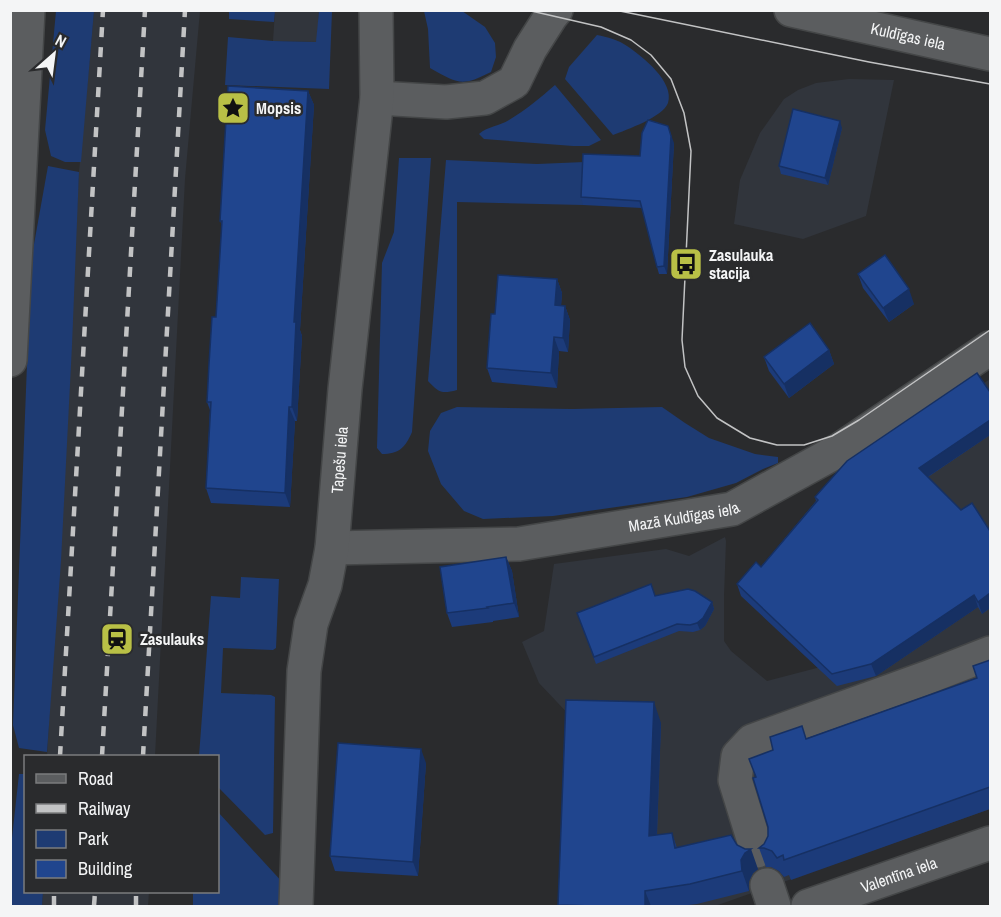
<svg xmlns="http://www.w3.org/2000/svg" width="1001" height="917" font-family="'Archivo Narrow',sans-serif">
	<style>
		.built { fill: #31353c }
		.green { fill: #1e3b73 }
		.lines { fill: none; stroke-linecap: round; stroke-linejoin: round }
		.minor-casing { stroke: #444647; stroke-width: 36 }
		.minor { stroke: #5b5d5f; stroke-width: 33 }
		.tram { stroke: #c2c3c4; stroke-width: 1.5 }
		.rail { stroke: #c2c3c4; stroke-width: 4.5; stroke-dasharray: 10 10; stroke-linecap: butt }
		.wall { fill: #1c3b7a }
		.shaded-wall { fill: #163063 }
		.building { fill: #20458e; stroke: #163063; stroke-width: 1.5 }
		.labels { text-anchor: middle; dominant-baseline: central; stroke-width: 5; stroke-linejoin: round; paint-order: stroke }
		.street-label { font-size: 16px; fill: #f4f5f6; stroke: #2a2b2d }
		.poi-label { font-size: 16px; font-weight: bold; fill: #f4f5f6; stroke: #2a2b2d; text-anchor: start }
	</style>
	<rect width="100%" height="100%" fill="#2a2b2d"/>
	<!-- built -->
	<g class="built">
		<path d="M 94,11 L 200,11 L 185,179 L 155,756 L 47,756 L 79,172 Z"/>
		<path d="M 275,11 L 319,11 L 317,42 L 273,41 Z"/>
		<path d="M 849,79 L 894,80 L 866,216 L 803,239 L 734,224 L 740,180 L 760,133 L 784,99 L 798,90 L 816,83 Z"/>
		<path d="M 990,379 L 990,809 L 715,906 L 566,906 L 574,720 L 539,683 L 522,642 L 544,631 L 554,564 L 666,549 L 689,556 L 725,537 L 726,541 L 724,596 L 724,641 L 731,651 L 767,681 L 832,664 L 888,449 Z"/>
		<path d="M 43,892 L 149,892 L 148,906 L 42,906 Z"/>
	</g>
	<!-- green -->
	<g class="green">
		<path d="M 56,11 L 94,11 L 81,162 L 65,162 L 51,156 L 45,130 Z"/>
		<path d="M 229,11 L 275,11 L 274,22 L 229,19 Z"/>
		<path d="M 319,11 L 332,11 L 329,89 L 225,85 L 228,37 L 273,41 L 316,42 Z"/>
		<path d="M 424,11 L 462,11 L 485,27 L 495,43 L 496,57 L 491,72 C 461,87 459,84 430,68 L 428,29 Z"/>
		<path d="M 597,35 C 607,37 619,40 627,46 C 642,56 675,82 668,103 C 663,117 626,130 613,135 L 565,79 L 569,67 Z"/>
		<path d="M 555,85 L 601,140 L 589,146 L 573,146 L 484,139 L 479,134 C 488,126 500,126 509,120 C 526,110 541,97 555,85 Z"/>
		<path d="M 399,158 L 431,158 L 412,432 C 405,448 399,454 382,454 L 377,448 L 382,263 L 394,232 Z"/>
		<path d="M 446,160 L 537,164 L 585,162 L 583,205 L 457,202 L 457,390 C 442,394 439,393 428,381 Z"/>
		<path d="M 48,166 L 79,172 L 72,345 L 61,561 L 47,752 L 19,748 L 13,725 L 31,261 Z"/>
		<path d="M 457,407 L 572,409 L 662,407 L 685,423 L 709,438 L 755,454 L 778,457 L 778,463 L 763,469 L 736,483 L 687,497 L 553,516 L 483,519 L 464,511 L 441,484 L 428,451 L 430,431 L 441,413 Z"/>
		<path d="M 241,577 L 279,579 L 276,648 L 273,650 L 223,648 L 221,693 L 271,695 L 275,697 L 273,833 L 265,835 L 218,787 L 218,756 L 199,756 L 211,596 L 240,598 Z"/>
		<path d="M 19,774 L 25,774 L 26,892 L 43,892 L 42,906 L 11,906 L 11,847 Z"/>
		<path d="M 218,812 L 285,885 L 283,906 L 193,906 L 193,892 L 218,892 Z"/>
	</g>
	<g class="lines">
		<defs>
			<g id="minor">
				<path id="s1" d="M 791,10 L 990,54"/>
				<path d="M 377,98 L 446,102 L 485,98 L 514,82 L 530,49 L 551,16 L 556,10"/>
				<path d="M 10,360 L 28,10"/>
				<path id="s2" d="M 332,548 L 519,544 L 732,509 L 841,449 L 990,348"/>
				<path d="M 757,851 L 735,780 L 738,756 L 752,741 L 926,678 L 990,653"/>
				<path d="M 767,885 L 774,906"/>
				<path id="s3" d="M 296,906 L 304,671 L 311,624 L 325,585 L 332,548 L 345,389 L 377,98 L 376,10"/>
				<path id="s4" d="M 808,906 L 990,843"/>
			</g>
		</defs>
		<!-- minor casing -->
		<use href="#minor" class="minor-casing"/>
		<!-- minor -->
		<use href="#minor" class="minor"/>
		<!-- tram -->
		<g class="tram">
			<path d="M 527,10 L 601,27 L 631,40 L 651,55 L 671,79 L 684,113 L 691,151 L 682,340 L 685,367 L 698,396 L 717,418 L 750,438 L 777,445 L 804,445 L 832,436 L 859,420 L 990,330"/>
			<path d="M 615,10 L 869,62 L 990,84"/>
		</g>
		<!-- rail -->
		<g class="rail">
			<path d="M 60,756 L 103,10"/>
			<path d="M 102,756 L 145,10"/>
			<path d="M 143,756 L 185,10"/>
			<path d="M 54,906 L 54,892"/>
			<path d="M 94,906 L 95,892"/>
			<path d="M 136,906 L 136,892"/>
		</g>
	</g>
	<!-- wall -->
	<g class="wall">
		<path d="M 308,91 L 314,105 L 300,330 L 302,336 L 297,421 L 295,421 L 290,507 L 211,503 L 206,488 L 210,410 L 207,402 L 216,317 L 222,225 L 220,221 Z"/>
		<path d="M 842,128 L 828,185 L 781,174 L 779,166 Z"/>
		<path d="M 674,143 L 667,274 L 659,274 L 657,267 L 642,208 L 583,205 L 581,197 L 640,156 Z"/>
		<path d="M 858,274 L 914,304 L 889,322 L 863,288 Z"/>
		<path d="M 557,279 L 562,293 L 561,306 L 565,306 L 570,320 L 568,352 L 559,351 L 557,388 L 492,382 L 487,368 Z"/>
		<path d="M 829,350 L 834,364 L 789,398 L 769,371 L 764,357 Z"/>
		<path d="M 990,392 L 990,435 L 928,477 L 961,510 L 990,531 L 990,608 L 982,614 L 978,607 L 876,676 L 837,686 L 741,596 L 737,584 L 761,567 L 816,501 L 815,497 Z"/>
		<path d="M 506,557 L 512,571 L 519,617 L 493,621 L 493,622 L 452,627 L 447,613 Z"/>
		<path d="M 655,596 L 712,602 L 714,609 L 705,626 L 700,630 L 693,632 L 679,631 L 596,664 L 577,613 Z"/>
		<path d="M 990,660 L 990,809 L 791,880 L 789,875 L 784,877 L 779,871 L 771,867 L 766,867 L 759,848 L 764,844 L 768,836 L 768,827 L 756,777 L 773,750 L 977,678 Z"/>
		<path d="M 661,723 L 657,835 L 672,833 L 677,848 L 737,845 L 758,869 L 753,873 L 749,881 L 749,891 L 697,904 L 680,906 L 559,906 L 558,905 Z"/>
		<path d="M 426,763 L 418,876 L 335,871 L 330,856 Z"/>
	</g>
	<!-- shaded-wall -->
	<g class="shaded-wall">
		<path d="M 308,91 L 314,105 L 300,330 L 302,336 L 297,421 L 292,407 L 294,322 Z"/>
		<path d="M 840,121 L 842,128 L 828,185 L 825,178 Z"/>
		<path d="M 668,126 L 674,143 L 667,274 L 664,266 Z"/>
		<path d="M 557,279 L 562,293 L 560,319 L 555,305 Z"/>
		<path d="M 909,289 L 914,304 L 889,322 L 883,308 Z"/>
		<path d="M 565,306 L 570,320 L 568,352 L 563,338 Z"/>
		<path d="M 554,337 L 559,351 L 557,388 L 551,373 Z"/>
		<path d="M 829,350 L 834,364 L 789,398 L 784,384 Z"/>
		<path d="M 289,407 L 295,421 L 290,507 L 285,493 Z"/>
		<path d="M 990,420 L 990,435 L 923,480 L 919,468 Z"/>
		<path d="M 506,557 L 512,571 L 519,617 L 514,603 Z"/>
		<path d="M 990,593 L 990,608 L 982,614 L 978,602 Z"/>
		<path d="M 974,595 L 978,607 L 876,676 L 871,664 Z"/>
		<path d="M 712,602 L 714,609 L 705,626 L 700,630 L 697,623 Z"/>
		<path d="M 654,702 L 661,723 L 656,856 L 649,836 Z"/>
		<path d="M 421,749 L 426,763 L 418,876 L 413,862 Z"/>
		<path d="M 751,849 L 758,869 L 753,873 L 749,881 L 749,891 L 742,871 L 741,860 L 745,853 Z"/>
		<path d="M 645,891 L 651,906 L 645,906 Z"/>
	</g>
	<!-- building -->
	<g class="building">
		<path d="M 228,86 L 308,91 L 294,322 L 296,322 L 292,407 L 289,407 L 285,493 L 206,488 L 211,402 L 207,402 L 209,364 L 212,317 L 216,317 L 222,221 L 220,221 Z"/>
		<path d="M 793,109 L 840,121 L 825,178 L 779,166 Z"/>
		<path d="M 648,120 L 668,126 L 671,136 L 664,266 L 657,267 L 640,201 L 581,197 L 583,154 L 640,156 L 642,133 Z"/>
		<path d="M 885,255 L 909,289 L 883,308 L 858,274 Z"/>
		<path d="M 498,275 L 557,279 L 555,305 L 565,306 L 563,338 L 554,337 L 551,373 L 487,368 L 491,314 L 495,314 Z"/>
		<path d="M 810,323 L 829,350 L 784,384 L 764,357 Z"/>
		<path d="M 977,373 L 990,392 L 990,420 L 919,468 L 961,510 L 972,503 L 990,531 L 990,593 L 978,602 L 974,595 L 871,664 L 832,674 L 737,584 L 756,562 L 761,567 L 818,500 L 815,497 L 847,461 Z"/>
		<path d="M 506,557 L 514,603 L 487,607 L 488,608 L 447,613 L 440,567 Z"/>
		<path d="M 651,584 L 655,596 L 688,589 L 695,591 L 712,602 L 703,618 L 697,623 L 690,625 L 677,624 L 594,657 L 577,613 Z"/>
		<path d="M 990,660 L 990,787 L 784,860 L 783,855 L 777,858 L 772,851 L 764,848 L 759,848 L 764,844 L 768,836 L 768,827 L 753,778 L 756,777 L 749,759 L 773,750 L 770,737 L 802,726 L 806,739 L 977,678 L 973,666 Z"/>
		<path d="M 566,700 L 654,702 L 649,836 L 672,833 L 675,848 L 731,835 L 737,845 L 745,849 L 751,849 L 745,853 L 741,860 L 742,871 L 690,884 L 645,891 L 645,906 L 594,906 L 558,905 Z"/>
		<path d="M 338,743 L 421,749 L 413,862 L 330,856 Z"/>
	</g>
	<!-- icons -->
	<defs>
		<symbol id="sight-square" viewBox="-11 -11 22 22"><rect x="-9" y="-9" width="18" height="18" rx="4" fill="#b9c046" stroke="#2a2b2d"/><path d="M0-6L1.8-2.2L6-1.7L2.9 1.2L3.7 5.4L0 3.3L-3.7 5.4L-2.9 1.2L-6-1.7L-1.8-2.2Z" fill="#111"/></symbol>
		<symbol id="bus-square" viewBox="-11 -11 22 22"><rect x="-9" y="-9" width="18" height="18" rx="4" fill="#b9c046" stroke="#2a2b2d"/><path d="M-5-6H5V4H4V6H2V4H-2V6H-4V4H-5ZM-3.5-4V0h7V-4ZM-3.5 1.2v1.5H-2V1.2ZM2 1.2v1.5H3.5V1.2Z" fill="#111"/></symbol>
		<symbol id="station-square" viewBox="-11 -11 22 22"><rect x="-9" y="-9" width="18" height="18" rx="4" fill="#b9c046" stroke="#2a2b2d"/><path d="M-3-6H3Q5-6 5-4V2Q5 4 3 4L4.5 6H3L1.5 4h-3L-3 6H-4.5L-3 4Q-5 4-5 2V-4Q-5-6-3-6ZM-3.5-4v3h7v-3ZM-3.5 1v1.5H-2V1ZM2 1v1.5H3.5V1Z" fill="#111"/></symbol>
	</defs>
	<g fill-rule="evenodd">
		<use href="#sight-square" x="214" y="89" width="38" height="38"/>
		<use href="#bus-square" x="667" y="245" width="38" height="38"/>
		<use href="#station-square" x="98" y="620" width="38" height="38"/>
	</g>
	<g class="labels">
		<!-- street labels -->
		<g class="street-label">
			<text stroke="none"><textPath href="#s1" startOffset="120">Kuldīgas iela</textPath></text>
			<text stroke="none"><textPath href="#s3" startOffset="450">Tapešu iela</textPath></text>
			<text stroke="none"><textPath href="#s2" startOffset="354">Mazā Kuldīgas iela</textPath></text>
			<text stroke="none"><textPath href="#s4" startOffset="96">Valentīna iela</textPath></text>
		</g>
		<!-- poi labels -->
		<g class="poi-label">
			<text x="256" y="108">Mopsis</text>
			<text x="709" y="255">Zasulauka<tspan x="709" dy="18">stacija</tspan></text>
			<text x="140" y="639">Zasulauks</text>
		</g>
	</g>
	<!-- border -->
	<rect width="1001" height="917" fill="none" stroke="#f4f5f6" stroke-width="24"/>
	<!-- legend -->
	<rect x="24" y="755" width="195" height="138" fill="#2a2b2d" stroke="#7b7c7d" stroke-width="1.5"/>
	<rect x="36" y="774" width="30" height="9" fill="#5b5d5f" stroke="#7b7c7d" stroke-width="1.5"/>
	<text x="78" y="785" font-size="18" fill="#f4f5f6">Road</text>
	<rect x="36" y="804" width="30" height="9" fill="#c2c3c4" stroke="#7b7c7d" stroke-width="1.5"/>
	<text x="78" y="815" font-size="18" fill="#f4f5f6">Railway</text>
	<rect x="36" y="830" width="30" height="18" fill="#1e3b73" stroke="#7b7c7d" stroke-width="1.5"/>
	<text x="78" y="845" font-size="18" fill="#f4f5f6">Park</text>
	<rect x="36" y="860" width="30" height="18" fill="#20458e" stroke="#7b7c7d" stroke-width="1.5"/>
	<text x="78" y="875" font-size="18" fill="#f4f5f6">Building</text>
	<!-- north arrow -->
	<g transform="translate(54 54) rotate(28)" stroke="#2a2b2d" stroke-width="4.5" paint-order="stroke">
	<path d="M0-4.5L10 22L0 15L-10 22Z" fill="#f4f5f6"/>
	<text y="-9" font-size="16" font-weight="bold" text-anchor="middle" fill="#f4f5f6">N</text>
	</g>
</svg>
